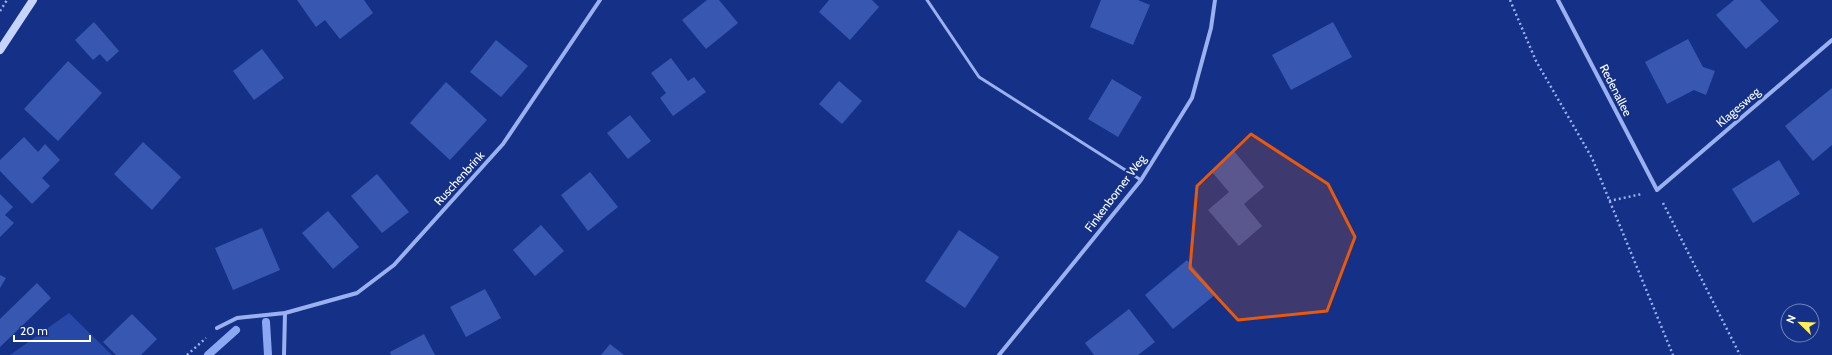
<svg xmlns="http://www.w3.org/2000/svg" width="1832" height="355" font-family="Cabin,sans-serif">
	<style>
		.green { fill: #2748a6 }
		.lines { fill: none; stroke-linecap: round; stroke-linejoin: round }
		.stream { stroke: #8ca8f2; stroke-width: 8 }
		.building { fill: #3857b0 }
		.path { stroke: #9ab0ef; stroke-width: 2.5; stroke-dasharray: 2 3; stroke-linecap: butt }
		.lane { stroke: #9ab0ef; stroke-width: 3 }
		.street { stroke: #9ab0ef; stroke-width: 4 }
		.secondary { stroke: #c7d4fa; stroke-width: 8 }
		.marked { fill: #e8590c; fill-opacity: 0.2; stroke: #e8590c; stroke-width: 3; stroke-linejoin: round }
		.labels { text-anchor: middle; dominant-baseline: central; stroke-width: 4; stroke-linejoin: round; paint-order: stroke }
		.street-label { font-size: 12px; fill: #fff; stroke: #143187 }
	</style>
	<rect width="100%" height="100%" fill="#143187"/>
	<!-- green -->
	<path class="green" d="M 69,313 L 112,355 L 10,355 Z"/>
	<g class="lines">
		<!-- stream -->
		<g class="stream">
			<path d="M 266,322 L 268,355"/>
			<path d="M 208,355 L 236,330"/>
		</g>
	</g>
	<!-- building -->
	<g class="building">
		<path d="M 297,0 L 364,0 L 373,13 L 340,39 L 325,20 L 316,27 Z"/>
		<path d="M 707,0 L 719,0 L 738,23 L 706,49 L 682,20 Z"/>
		<path d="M 829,0 L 872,0 L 879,7 L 850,40 L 819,12 Z"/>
		<path d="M 1101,0 L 1138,0 L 1150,5 L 1133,45 L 1090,27 Z"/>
		<path d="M 1734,0 L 1760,0 L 1779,21 L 1746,49 L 1716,15 Z"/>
		<path d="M 94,22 L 119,51 L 107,62 L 100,54 L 93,60 L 75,40 Z"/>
		<path d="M 1333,22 L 1352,57 L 1291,90 L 1272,55 Z"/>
		<path d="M 1688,39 L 1703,67 L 1715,71 L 1706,95 L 1694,90 L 1667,104 L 1645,62 Z"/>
		<path d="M 496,40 L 528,66 L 501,97 L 470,72 Z"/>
		<path d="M 262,49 L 284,78 L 254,100 L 233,71 Z"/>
		<path d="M 671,58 L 688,81 L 694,77 L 706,92 L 673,116 L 660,98 L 666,93 L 651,73 Z"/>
		<path d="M 68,61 L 102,93 L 58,141 L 24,109 Z"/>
		<path d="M 1112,79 L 1142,97 L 1118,137 L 1088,119 Z"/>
		<path d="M 839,81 L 862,101 L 842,124 L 819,104 Z"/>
		<path d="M 446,82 L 487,120 L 450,160 L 410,123 Z"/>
		<path d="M 1832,88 L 1832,145 L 1813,161 L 1785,126 Z"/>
		<path d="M 630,115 L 651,141 L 628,159 L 607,133 Z"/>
		<path d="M 24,137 L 38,152 L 45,144 L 60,160 L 42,178 L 50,186 L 32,204 L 0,171 L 0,160 Z"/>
		<path d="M 143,142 L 181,177 L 152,210 L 114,174 Z"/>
		<path d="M 1234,151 L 1264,187 L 1244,204 L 1262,226 L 1239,246 L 1208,210 L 1229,192 L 1211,171 Z"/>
		<path d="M 1779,160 L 1800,194 L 1753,223 L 1732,189 Z"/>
		<path d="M 590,172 L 618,207 L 588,231 L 561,195 Z"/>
		<path d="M 377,174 L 409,212 L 382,233 L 351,196 Z"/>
		<path d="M 0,194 L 13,207 L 5,215 L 14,223 L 0,237 Z"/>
		<path d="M 328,211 L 359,247 L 333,269 L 302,233 Z"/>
		<path d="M 541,225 L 564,251 L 535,276 L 513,250 Z"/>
		<path d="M 262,228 L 280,270 L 233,290 L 215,248 Z"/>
		<path d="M 959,230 L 999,257 L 965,308 L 925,281 Z"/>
		<path d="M 1187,260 L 1216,294 L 1173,329 L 1145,295 Z"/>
		<path d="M 0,275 L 6,278 L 0,288 Z"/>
		<path d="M 37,283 L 51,298 L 0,347 L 0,319 Z"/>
		<path d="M 485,289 L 501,318 L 466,337 L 450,307 Z"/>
		<path d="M 1129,309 L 1155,342 L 1138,355 L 1094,355 L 1085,343 Z"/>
		<path d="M 132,314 L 157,339 L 141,355 L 116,355 L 103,342 Z"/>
		<path d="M 424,334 L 435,355 L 391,355 L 390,352 Z"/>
		<path d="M 610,344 L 624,355 L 601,355 Z"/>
	</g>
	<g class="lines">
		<!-- path -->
		<g class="path">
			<path d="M 1510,0 L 1536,61 L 1592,158 L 1673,355"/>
			<path d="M 0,11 L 7,0"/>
			<path d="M 1609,201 L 1642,194"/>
			<path d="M 1663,203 L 1740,355"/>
			<path d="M 187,355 L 206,338"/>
		</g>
		<!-- lane -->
		<path class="lane" d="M 927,0 L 979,77 L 1141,180"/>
		<!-- street -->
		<g class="street">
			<path d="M 1558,0 L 1657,190 L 1832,40"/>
			<path d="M 217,328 L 237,318 L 285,313 L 357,293 L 394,265 L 503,144 L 600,0"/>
			<path d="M 284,355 L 285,313"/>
			<path d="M 999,355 L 1141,180 L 1192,98 L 1211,28 L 1215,0"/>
		</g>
		<!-- secondary -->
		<path class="secondary" d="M 0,50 L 33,0"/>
	</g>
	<!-- marked area -->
	<path class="marked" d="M 1251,134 L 1328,184 L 1355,237 L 1327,311 L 1238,320 L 1190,268 L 1197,186 Z"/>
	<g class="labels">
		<!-- street labels -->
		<g class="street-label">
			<text transform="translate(1616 90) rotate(63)">Redenallee</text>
			<text transform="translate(1738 107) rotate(-41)">Klagesweg</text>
			<text transform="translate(459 178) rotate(-48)">Ruschenbrink</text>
			<text transform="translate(1115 193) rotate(-53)">Finkenborner Weg</text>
		</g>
	</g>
	<!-- north arrow -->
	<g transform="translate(1800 323) rotate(293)"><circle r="19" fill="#143187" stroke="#7283b7"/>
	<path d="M0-3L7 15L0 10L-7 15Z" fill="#ffef58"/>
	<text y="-6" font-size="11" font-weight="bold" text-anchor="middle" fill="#ffffff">N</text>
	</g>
	<!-- scale -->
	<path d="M14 335v6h76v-6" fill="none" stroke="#ffffff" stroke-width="2"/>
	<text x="20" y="335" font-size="12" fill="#ffffff" stroke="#143187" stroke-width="3" paint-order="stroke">20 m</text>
</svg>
